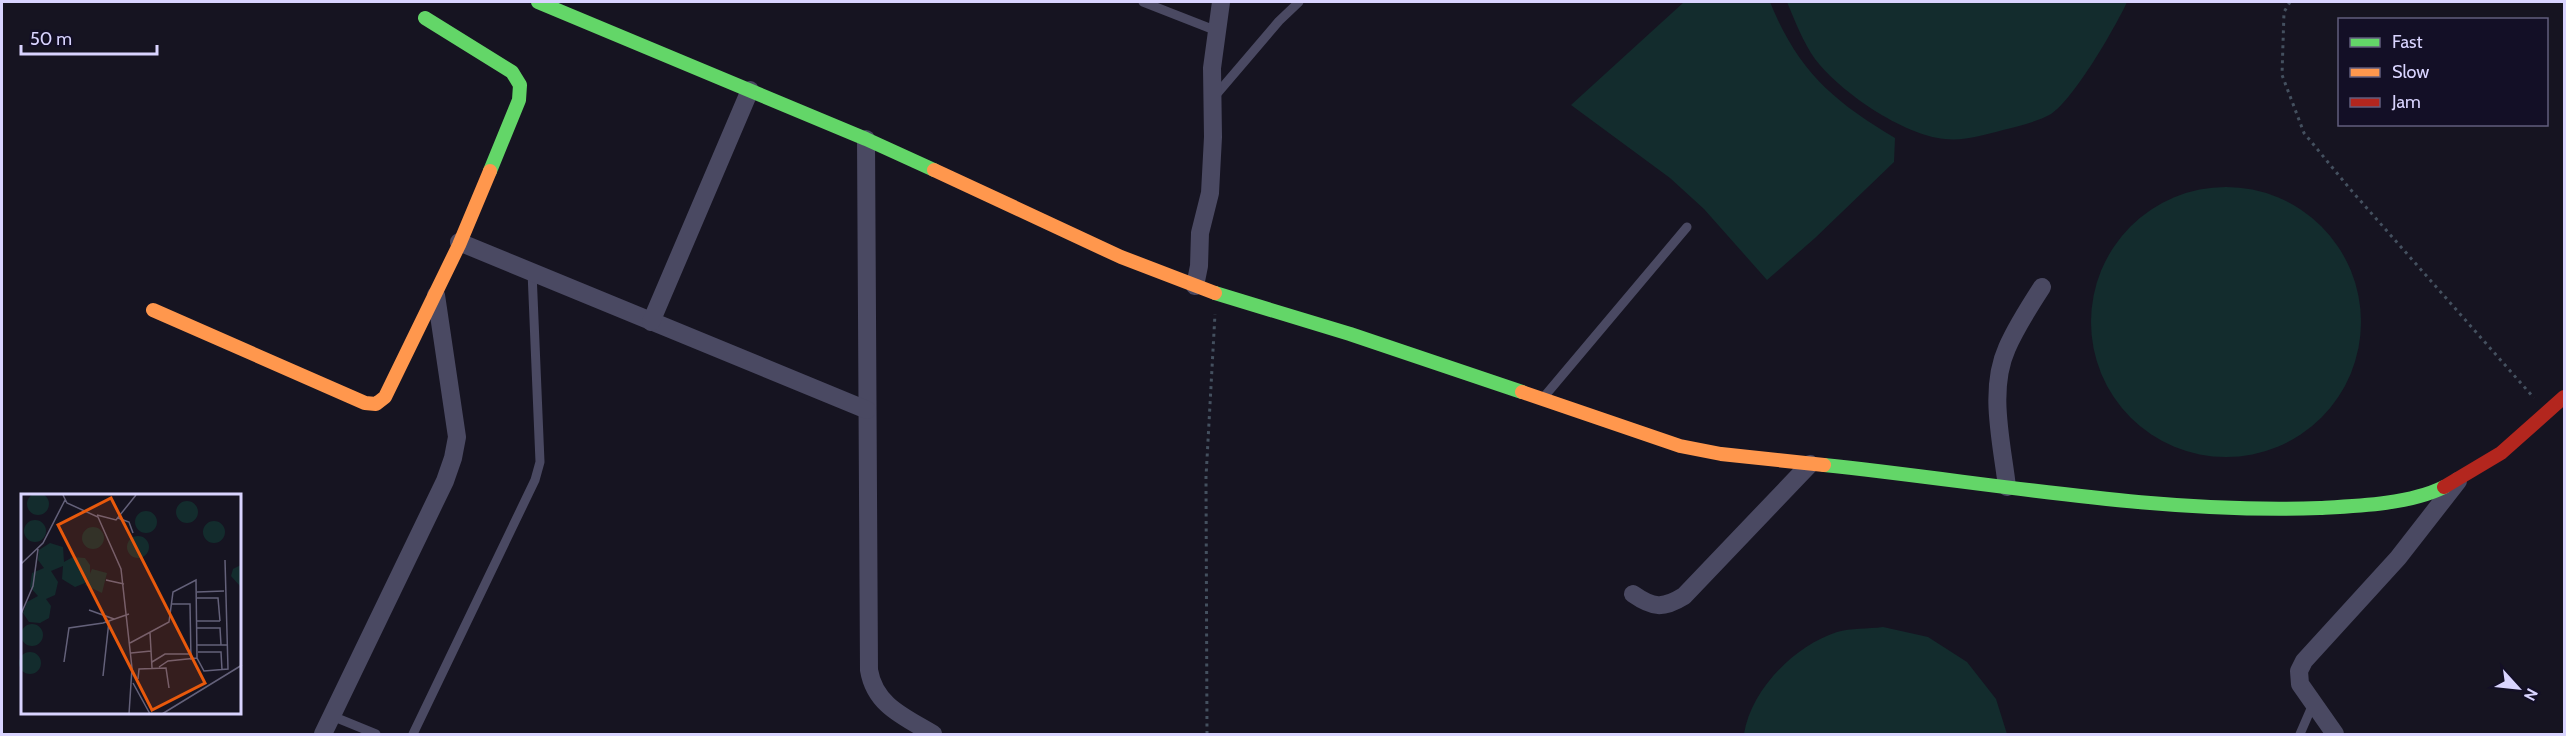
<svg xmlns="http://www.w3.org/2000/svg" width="2566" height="736" font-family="Cabin,sans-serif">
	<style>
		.green { fill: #132c2d }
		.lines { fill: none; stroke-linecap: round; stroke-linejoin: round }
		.path { stroke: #44505f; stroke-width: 3; stroke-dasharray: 3 4.5; stroke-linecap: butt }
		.lane { stroke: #4a4962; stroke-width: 9 }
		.street { stroke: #4a4962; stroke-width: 18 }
		.fast { stroke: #63d668; stroke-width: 14 }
		.slow { stroke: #ff974d; stroke-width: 14 }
		.jam { stroke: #b3261e; stroke-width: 14 }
		.inset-road { fill: none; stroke: #64617a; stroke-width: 1.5 }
		.view { fill: #e8590c; fill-opacity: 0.15; stroke: #e8590c; stroke-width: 3 }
		.inset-edge { fill: none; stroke: #d9d4ff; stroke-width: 3 }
	</style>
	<rect width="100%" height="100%" fill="#161421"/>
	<!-- green -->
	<g class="green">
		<path d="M 1684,2 L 1770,2 C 1798,71 1833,101 1895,138 L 1894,162 L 1815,238 L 1767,280 L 1704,209 L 1670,178 L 1571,105 Z"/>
		<path d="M 1787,2 L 2127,2 C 2115,28 2074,99 2051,114 C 2037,122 2018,126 2003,130 C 1984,135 1965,141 1945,139 C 1903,135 1840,92 1815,59 C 1803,42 1795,21 1787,2 Z"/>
		<circle cx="2226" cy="322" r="135"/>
		<path d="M 1883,627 L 1928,637 L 1967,662 L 1996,699 L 2007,734 L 1744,734 C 1751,690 1794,646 1837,632 C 1851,628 1868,629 1883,627 Z"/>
	</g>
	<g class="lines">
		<!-- path -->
		<g class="path">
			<path d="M 2290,2 L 2284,12 L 2282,75 L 2304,133 L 2350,189 L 2534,398"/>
			<path d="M 1207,734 L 1206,477 L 1215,314"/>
		</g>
		<!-- lane -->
		<g class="lane">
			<path d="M 1143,2 L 1217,31"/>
			<path d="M 1215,96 L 1279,21 L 1299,2"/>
			<path d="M 1543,398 L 1687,227"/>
			<path d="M 332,716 L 376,734"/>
			<path d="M 413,734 L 535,480 L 540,462 L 532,272"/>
			<path d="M 2300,734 L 2313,704"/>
		</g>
		<!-- street -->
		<g class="street">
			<path d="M 866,139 L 869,670 C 875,706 905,717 933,734"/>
			<path d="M 459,242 L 867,410"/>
			<path d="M 1195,286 L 1199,266 L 1200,233 L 1210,193 L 1213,137 L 1212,68 L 1221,2"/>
			<path d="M 651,322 L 750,90"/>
			<path d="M 2007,487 C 2002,443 1988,390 2007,348 C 2016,327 2029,307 2042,287"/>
			<path d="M 1633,594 C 1653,608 1663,609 1684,596 L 1810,464"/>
			<path d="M 323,734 L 445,481 L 453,458 L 457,437 L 436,295"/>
			<path d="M 2335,734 L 2300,684 L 2299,671 L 2304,661 L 2398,558 L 2458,481"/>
		</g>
		<!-- fast -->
		<g class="fast">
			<path d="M 538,2 L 866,139 L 934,170"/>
			<path d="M 425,18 L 512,72 L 520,85 L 519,100 L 490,171"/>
			<path d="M 1215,293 L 1350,334 L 1522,392"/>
			<path d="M 1824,465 C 1988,482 2154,514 2320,508 C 2358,506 2410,504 2444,487"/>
		</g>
		<!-- slow -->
		<g class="slow">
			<path d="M 934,170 L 1121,257 L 1215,293"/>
			<path d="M 153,310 L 365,403 L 376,404 L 385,397 L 459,245 L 490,171"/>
			<path d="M 1522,392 L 1680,446 L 1721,454 L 1824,465"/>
		</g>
		<!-- jam -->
		<path class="jam" d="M 2444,487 L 2501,453 L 2564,397"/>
	</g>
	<!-- overview -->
	<g transform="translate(21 494)">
		<rect width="220" height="220" fill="#161421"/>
		<path d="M6 10a11 11 0 1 1 22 0a11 11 0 1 1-22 0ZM155 18a11 11 0 1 1 22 0a11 11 0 1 1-22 0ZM114 28a11 11 0 1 1 22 0a11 11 0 1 1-22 0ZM3 37a11 11 0 1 1 22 0a11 11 0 1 1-22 0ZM182 38a11 11 0 1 1 22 0a11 11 0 1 1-22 0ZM61 44a11 11 0 1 1 22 0a11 11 0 1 1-22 0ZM106 53a11 11 0 1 1 22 0a11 11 0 1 1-22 0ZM 29,49 L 42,53 L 43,68 L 52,63 L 64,64 L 69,71 L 69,81 L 64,89 L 54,93 L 41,85 L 42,72 L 30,77 L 37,88 L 34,101 L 25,105 L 30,112 L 28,124 L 19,129 L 8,128 L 2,119 L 6,108 L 17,102 L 9,93 L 11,79 L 23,74 L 17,66 L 18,56 ZM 220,71 L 220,92 L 219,92 L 210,82 L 212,75 ZM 71,75 L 86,79 L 81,99 L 64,91 ZM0 141a11 11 0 1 1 22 0a11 11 0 1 1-22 0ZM-2 169a11 11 0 1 1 22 0a11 11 0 1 1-22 0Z" fill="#132c2d"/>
		<path class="inset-road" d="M 42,1 L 46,9 L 77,23 L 100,75 L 111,174 L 108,220M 76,21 L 95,26 L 115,1M 97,24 L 108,28 L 112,39M 0,70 L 22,49 L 44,6M 85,86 L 103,90M 176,98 L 203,97M 176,104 L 197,104 L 199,127M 151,110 L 169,110 L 170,166M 68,116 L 93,125M 0,120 L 12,92 L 17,55M 176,127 L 199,127M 176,134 L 199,134 L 200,151M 129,139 L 131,174M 109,149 L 148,128 L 152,98 L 175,86 L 176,164 L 183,177 L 207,175 L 204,66M 176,151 L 207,151M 177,158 L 200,158 L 201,176M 110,159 L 130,157M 43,168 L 48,134 L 82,129 L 108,120M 131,168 L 144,160 L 170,160M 138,173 L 147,167 L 176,164M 82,182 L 88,127M 117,185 L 118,175 L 145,174 L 148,194M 112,189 L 129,220M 141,220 L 221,171"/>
		<path class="view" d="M 90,4 L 184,189 L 131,216 L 37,31 Z"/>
		<rect width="220" height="220" class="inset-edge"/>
	</g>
	<!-- border -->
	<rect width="2566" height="736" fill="none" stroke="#d9d4ff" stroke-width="6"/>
	<!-- legend -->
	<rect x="2338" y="18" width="210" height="108" fill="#130f26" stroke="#625e7d" stroke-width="1.5"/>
	<rect x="2350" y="38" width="30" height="9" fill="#63d668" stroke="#625e7d" stroke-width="1.5"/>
	<text x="2392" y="48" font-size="18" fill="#d9d4ff">Fast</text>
	<rect x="2350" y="68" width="30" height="9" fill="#ff974d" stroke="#625e7d" stroke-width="1.5"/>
	<text x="2392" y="78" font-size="18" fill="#d9d4ff">Slow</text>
	<rect x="2350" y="98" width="30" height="9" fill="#b3261e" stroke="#625e7d" stroke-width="1.5"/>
	<text x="2392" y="108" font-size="18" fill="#d9d4ff">Jam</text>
	<!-- north arrow -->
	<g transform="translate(2518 688) rotate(117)" stroke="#130f26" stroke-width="4.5" paint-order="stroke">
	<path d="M0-4.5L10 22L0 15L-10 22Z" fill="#d9d4ff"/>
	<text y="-9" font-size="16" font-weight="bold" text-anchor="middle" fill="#d9d4ff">N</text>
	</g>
	<!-- scale -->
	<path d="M21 45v9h136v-9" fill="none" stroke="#d9d4ff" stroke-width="3"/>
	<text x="30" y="45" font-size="18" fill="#d9d4ff" stroke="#130f26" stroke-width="4.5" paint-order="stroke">50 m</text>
</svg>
